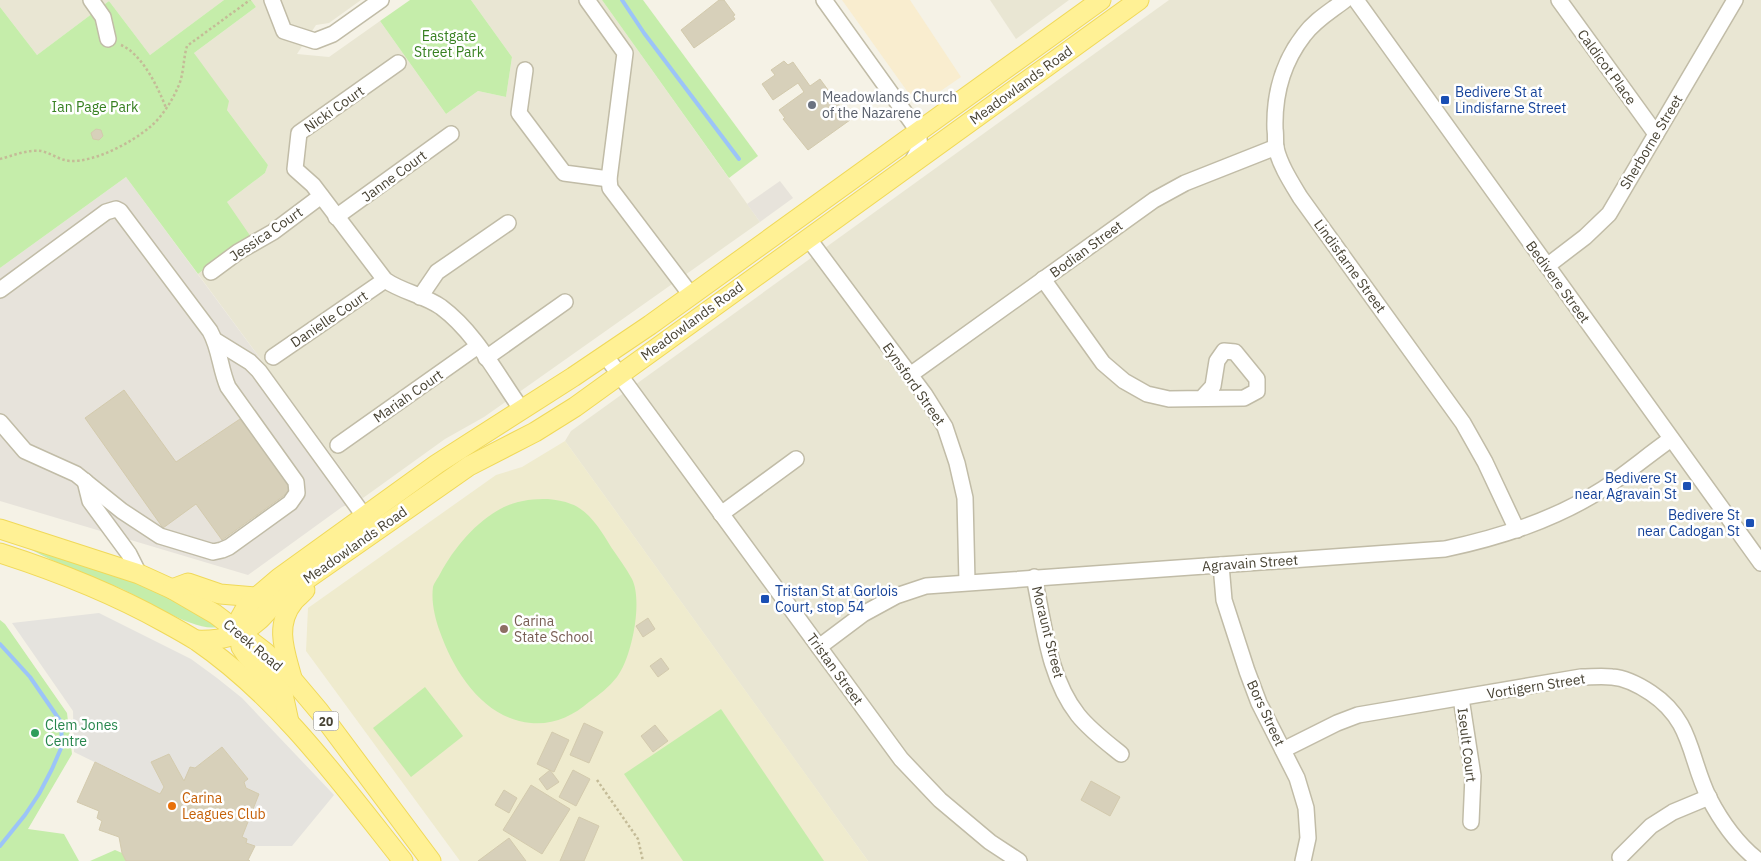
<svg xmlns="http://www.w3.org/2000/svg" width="1761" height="861" font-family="'IBM Plex Sans',sans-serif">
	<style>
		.residential { fill: #e9e6d3 }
		.commercial { fill: #f9edcf }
		.industrial { fill: #e7e3db }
		.education { fill: #efebce }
		.green { fill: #c5edaa }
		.parking { fill: #e5e3de }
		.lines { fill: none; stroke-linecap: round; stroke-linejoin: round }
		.stream { stroke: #9cc4f8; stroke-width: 4 }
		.building { fill: #d7d0ba; stroke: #d3caad }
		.minor-casing { stroke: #c1bca7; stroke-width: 18 }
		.major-casing { stroke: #f0d959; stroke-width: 21 }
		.path { stroke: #c4bb97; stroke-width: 2.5; stroke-dasharray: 2.5 2.5; stroke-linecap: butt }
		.minor { stroke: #fff; stroke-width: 15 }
		.major { stroke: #fff195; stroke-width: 19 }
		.transit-dot { fill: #1a4fb4; stroke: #fff; stroke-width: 2 }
		.worship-dot { fill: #6b7280; stroke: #fff; stroke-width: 2 }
		.education-dot { fill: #8d6e63; stroke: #fff; stroke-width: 2 }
		.leisure-dot { fill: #2e9e5b; stroke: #fff; stroke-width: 2 }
		.food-dot { fill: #e8710a; stroke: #fff; stroke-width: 2 }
		.labels { text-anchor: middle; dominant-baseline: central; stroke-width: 5; stroke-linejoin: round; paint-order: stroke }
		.shield { fill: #fff; stroke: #7f7b71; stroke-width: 1 }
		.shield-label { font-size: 12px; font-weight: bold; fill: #484334 }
		.park-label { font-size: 14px; fill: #378021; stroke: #fff }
		.street-label { font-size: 14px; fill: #484334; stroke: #fff }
		.transit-label { font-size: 14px; fill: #164399; stroke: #fff; text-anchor: start }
		.worship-label { font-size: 14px; fill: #5b616d; stroke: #fff; text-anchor: start }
		.education-label { font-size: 14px; fill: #785e54; stroke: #fff; text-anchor: start }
		.leisure-label { font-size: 14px; fill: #27864d; stroke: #fff; text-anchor: start }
		.food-label { font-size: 14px; fill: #c56008; stroke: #fff; text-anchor: start }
	</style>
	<rect width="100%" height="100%" fill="#f5f2e6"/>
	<!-- residential -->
	<g class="residential">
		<path d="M 0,0 L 224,0 L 150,55 L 109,1 L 37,55 L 0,7 Z"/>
		<path d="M 251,0 L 361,0 L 329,23 L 316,25 L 297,54 L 329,57 L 380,21 L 446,114 L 478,91 L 506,97 L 512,57 L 471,0 L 602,0 L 760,222 L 484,417 L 445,439 L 363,498 L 198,274 L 232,247 L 227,202 L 265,173 L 268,165 L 227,110 L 194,53 L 256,7 Z"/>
		<path d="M 990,0 L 1069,0 L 1016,39 Z"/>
		<path d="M 1169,0 L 1761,0 L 1761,861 L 868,861 L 565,441 L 571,431 Z"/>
	</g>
	<!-- commercial -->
	<path class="commercial" d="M 842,0 L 910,0 L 961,77 L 926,101 L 912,98 Z"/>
	<!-- industrial -->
	<g class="industrial">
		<path d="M 126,177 L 363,498 L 342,507 L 248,575 L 0,501 L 0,268 Z"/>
		<path d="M 780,181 L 793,198 L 760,222 L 747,204 Z"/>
	</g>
	<!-- education -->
	<path class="education" d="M 565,441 L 781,740 L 868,861 L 460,861 L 306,651 L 308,608 L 496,475 L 522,467 Z"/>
	<!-- green -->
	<g class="green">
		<path d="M 224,0 L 251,0 L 256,7 L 194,53 L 229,101 L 227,110 L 268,165 L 265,173 L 227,202 L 251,237 L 232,247 L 198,274 L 126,177 L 0,268 L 0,7 L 37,55 L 109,1 L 150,55 Z"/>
		<path d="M 410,0 L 471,0 L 512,57 L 506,97 L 478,91 L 446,114 L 380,21 Z"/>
		<path d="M 602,0 L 643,0 L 758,156 L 729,178 Z"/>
		<path d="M 548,499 C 556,500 564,501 571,504 C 589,510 602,532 611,547 C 618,557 626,568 632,579 C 643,601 632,657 617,677 C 609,687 599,695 589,702 C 573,716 553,725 531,723 C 484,719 454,672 440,632 C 435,618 431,602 433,587 C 434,583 438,578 440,574 C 454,548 477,520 504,507 C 519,500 533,499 548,499 Z"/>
		<path d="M 33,544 L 178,597 L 217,627 C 195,632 143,599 122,589 C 91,576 59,565 30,549 Z"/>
		<path d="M 0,620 L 5,624 L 67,713 L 72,754 L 28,829 L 64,834 L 79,861 L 0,861 Z"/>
		<path d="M 425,687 L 463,736 L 411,777 L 373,728 Z"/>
		<path d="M 721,709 L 824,861 L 683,861 L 624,774 Z"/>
		<path d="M 115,850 L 122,853 L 126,861 L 90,861 Z"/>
	</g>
	<!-- parking -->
	<path class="parking" d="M 99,613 L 191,659 L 217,678 L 242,698 L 334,795 L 292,846 L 255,846 L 246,843 L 247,839 L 242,837 L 259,794 L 246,788 L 244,782 L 248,779 L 222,747 L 195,768 L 184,781 L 169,754 L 151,762 L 164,787 L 160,794 L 74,752 L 73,711 L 12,623 Z"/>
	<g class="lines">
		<!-- stream -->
		<g class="stream">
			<path d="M 622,0 L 644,33 L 739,159"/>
			<path d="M 0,644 L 30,677 L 61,722 L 62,746 L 52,769 L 39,794 L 25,815 L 0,846"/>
		</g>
	</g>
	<!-- building -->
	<g class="building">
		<path d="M 719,0 L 724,0 L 735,15 L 733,16 L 735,19 L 694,48 L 681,30 Z"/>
		<path d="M 784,61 L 788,65 L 793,62 L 810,86 L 820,79 L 850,120 L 808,150 L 783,119 L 785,118 L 779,110 L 804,92 L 798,83 L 773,100 L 762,84 L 775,75 L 771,70 Z"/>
		<path d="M 96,129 L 101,130 L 103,136 L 99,140 L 93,139 L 91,133 Z"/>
		<path d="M 124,390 L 176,462 L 240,419 L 293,489 L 222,540 L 196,504 L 163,528 L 85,418 Z"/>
		<path d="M 648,618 L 655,629 L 643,637 L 636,626 Z"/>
		<path d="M 661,658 L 669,669 L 658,677 L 650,666 Z"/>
		<path d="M 584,723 L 603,732 L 589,763 L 570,755 Z"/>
		<path d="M 655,725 L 668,741 L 653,752 L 641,736 Z"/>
		<path d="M 552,732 L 569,740 L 554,772 L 537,764 Z"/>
		<path d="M 222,747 L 248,779 L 244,782 L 246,788 L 259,794 L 242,837 L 247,839 L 246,843 L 255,846 L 248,860 L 250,861 L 126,861 L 122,853 L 119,837 L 99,830 L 102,821 L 97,818 L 99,811 L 77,802 L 95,762 L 160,794 L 164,787 L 151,762 L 169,754 L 184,781 L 190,767 L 195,768 Z"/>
		<path d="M 550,770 L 559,782 L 547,790 L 539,779 Z"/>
		<path d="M 573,770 L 590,779 L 576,806 L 559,797 Z"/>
		<path d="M 1091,781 L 1120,797 L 1110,816 L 1081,800 Z"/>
		<path d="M 531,785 L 570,809 L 542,854 L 503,830 Z"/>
		<path d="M 504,790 L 517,798 L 509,813 L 495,805 Z"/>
		<path d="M 579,817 L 599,826 L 584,861 L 560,861 Z"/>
		<path d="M 509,838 L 526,861 L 478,861 Z"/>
	</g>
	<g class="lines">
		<defs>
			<g id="minor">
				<path d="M 91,0 L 103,17 L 108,39"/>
				<path d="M 272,0 L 284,31 L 315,41 L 333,34 L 381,0"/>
				<path d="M 587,0 L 625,53 L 609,179 L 610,188 L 691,295"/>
				<path d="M 824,0 L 918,131 L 920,147 L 911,164"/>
				<path d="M 1345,0 C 1331,11 1315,20 1304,35 C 1283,62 1274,95 1275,129 C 1276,135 1275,142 1276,148 C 1280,165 1291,182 1300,197 L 1463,423 L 1485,462 L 1517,530"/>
				<path d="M 1356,0 L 1761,563"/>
				<path d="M 1559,0 L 1656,134"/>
				<path d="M 398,63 L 299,133 L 295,169 L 313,185 L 385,280 C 402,292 424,295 441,307 C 476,333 497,375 522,410"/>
				<path d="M 525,70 L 519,113 L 564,173 L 609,179"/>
				<path d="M 336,217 L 451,134"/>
				<path d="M 808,238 L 925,395 L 945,427 L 957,463 L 965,498 L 967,582"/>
				<path d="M 1547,266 L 1585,237 L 1609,214 L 1735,0"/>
				<path d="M 211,272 L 238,252 L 273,232 L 321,196"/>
				<path d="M 1043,279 L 1103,363 L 1124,381 L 1147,394 L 1169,399 L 1244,398 L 1257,391 L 1257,379 L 1235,352 L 1224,351 L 1217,361 L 1213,386 L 1202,398"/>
				<path d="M 0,290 L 106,212 L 116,209 L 120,211 L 210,331 C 220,349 220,369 228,387 L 296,482 L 297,493 L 290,503 L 229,547 L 222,550 L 213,552 L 160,536 L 122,511 L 76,474 L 25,451 L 0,422"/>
				<path d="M 420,297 L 437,272 L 508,223"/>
				<path d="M 216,341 L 250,362 L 259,371 L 370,524"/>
				<path d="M 605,355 L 901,759 L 940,800 L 990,842 L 1019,861"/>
				<path d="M 273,357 L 385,280"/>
				<path d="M 486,358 L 565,302"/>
				<path d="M 910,375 L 1154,200 L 1185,183 L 1276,147"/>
				<path d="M 338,445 L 478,346"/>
				<path d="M 85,481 L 90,501 L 129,554 L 139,574"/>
				<path d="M 721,514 L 796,459"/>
				<path d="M 1221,565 L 1224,600 L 1247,671 L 1259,703 L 1297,778 L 1306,808 L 1308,838 L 1303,861"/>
				<path d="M 1034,577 C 1044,623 1048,677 1078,715 C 1090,730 1106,742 1121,754"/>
				<path d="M 819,647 L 863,614 L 896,596 L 926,586 L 1445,549 C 1501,537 1554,520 1603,489 C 1626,474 1648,455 1671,439"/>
				<path d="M 1461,698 L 1473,776 L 1471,822"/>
				<path d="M 1283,750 L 1337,723 L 1358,715 L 1581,677 C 1591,677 1602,676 1612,677 C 1626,678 1639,685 1651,693 C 1693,721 1689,758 1709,798 C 1721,821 1738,845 1759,861"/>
				<path d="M 1620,857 L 1651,826 L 1673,812 L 1709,797"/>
			</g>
			<g id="major">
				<path d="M 0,529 L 139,574 L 172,589 L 215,614 L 265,652 L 292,679 L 319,711 L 431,861"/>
				<path d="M 0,553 C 56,571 112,593 164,622 C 175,628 186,634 197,641 C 280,698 341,783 403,861"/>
				<path d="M 172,589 L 188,583 L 220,594 L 257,597"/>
				<path d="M 196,640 C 219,641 240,637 258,621 C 266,614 272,605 280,598 L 469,466 L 535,432 L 575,407 L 1139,0"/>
				<path d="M 292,678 C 285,652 274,625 294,601 C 297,597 302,594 305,590"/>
				<path d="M 289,722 L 283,694 L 247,656 L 241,647 L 239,632 L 240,618 L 245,609 L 252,601 L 279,578 L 437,464 L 573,377 L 650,325 L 1101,0"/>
			</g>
		</defs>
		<!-- minor casing -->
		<use href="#minor" class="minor-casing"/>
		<!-- major casing -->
		<use href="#major" class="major-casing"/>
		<!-- path -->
		<g class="path">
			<path d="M 121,45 C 142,54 158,87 166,108"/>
			<path d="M 0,159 C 12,156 28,149 41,151 C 51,153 59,160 70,161 C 95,162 131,143 150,127 C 162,117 172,101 178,87 C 184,75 183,59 187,46 L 250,0"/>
			<path d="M 597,780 L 638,839 L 643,861"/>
		</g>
		<!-- minor -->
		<use href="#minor" class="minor"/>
		<!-- major -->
		<use href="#major" class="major"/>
	</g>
	<!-- markers -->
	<g class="transit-dot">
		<rect x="1440" y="95" width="10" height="10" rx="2.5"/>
		<rect x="1682" y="481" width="10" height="10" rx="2.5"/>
		<rect x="1745" y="518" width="10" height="10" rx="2.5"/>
		<rect x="760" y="594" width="10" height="10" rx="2.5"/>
	</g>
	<circle class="worship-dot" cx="812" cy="105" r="5"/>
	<circle class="education-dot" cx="504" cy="629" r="5"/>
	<circle class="leisure-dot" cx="35" cy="733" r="5"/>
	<circle class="food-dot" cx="172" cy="806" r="5"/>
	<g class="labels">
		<!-- shield labels -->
		<rect class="shield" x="313.5" y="711.5" width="25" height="19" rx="4"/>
		<g class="shield-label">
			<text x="326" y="721">20</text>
		</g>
		<!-- park labels -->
		<g class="park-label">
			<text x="449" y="36">Eastgate<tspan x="449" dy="16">Street Park</tspan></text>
			<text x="95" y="107">Ian Page Park</text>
		</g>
		<!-- street labels -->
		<g class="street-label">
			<text transform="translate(1607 67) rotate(54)">Caldicot Place</text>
			<text transform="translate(1021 85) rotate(-36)">Meadowlands Road</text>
			<text transform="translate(334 109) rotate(-35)">Nicki Court</text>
			<text transform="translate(1651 142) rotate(-59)">Sherborne Street</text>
			<text transform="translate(394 176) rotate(-36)">Janne Court</text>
			<text transform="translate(266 234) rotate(-34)">Jessica Court</text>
			<text transform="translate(1086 249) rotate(-36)">Bodian Street</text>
			<text transform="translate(1350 266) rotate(54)">Lindisfarne Street</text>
			<text transform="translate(1558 282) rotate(54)">Bedivere Street</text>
			<text transform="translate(329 319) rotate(-34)">Danielle Court</text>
			<text transform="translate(692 321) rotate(-36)">Meadowlands Road</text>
			<text transform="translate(914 384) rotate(55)">Eynsford Street</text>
			<text transform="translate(408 396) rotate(-35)">Mariah Court</text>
			<text transform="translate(355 545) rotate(-35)">Meadowlands Road</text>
			<text transform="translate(1250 563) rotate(-4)">Agravain Street</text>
			<text transform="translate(1048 632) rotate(76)">Moraunt Street</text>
			<text transform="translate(253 645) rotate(40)">Creek Road</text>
			<text transform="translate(835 669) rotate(54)">Tristan Street</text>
			<text transform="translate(1536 686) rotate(-9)">Vortigern Street</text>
			<text transform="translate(1266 713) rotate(65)">Bors Street</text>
			<text transform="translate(1467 745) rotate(83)">Iseult Court</text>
		</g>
		<!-- transit labels -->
		<g class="transit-label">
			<text x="1455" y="92">Bedivere St at<tspan x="1455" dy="16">Lindisfarne Street</tspan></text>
			<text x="1677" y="478" text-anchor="end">Bedivere St<tspan x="1677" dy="16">near Agravain St</tspan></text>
			<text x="1740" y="515" text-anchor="end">Bedivere St<tspan x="1740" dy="16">near Cadogan St</tspan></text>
			<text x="775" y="591">Tristan St at Gorlois<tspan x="775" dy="16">Court, stop 54</tspan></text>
		</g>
		<!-- worship labels -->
		<g class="worship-label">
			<text x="822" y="97">Meadowlands Church<tspan x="822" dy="16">of the Nazarene</tspan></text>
		</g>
		<!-- education labels -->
		<g class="education-label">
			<text x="514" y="621">Carina<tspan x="514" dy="16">State School</tspan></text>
		</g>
		<!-- leisure labels -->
		<g class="leisure-label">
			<text x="45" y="725">Clem Jones<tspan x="45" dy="16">Centre</tspan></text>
		</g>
		<!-- food labels -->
		<g class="food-label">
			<text x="182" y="798">Carina<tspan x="182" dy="16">Leagues Club</tspan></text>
		</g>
	</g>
</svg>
